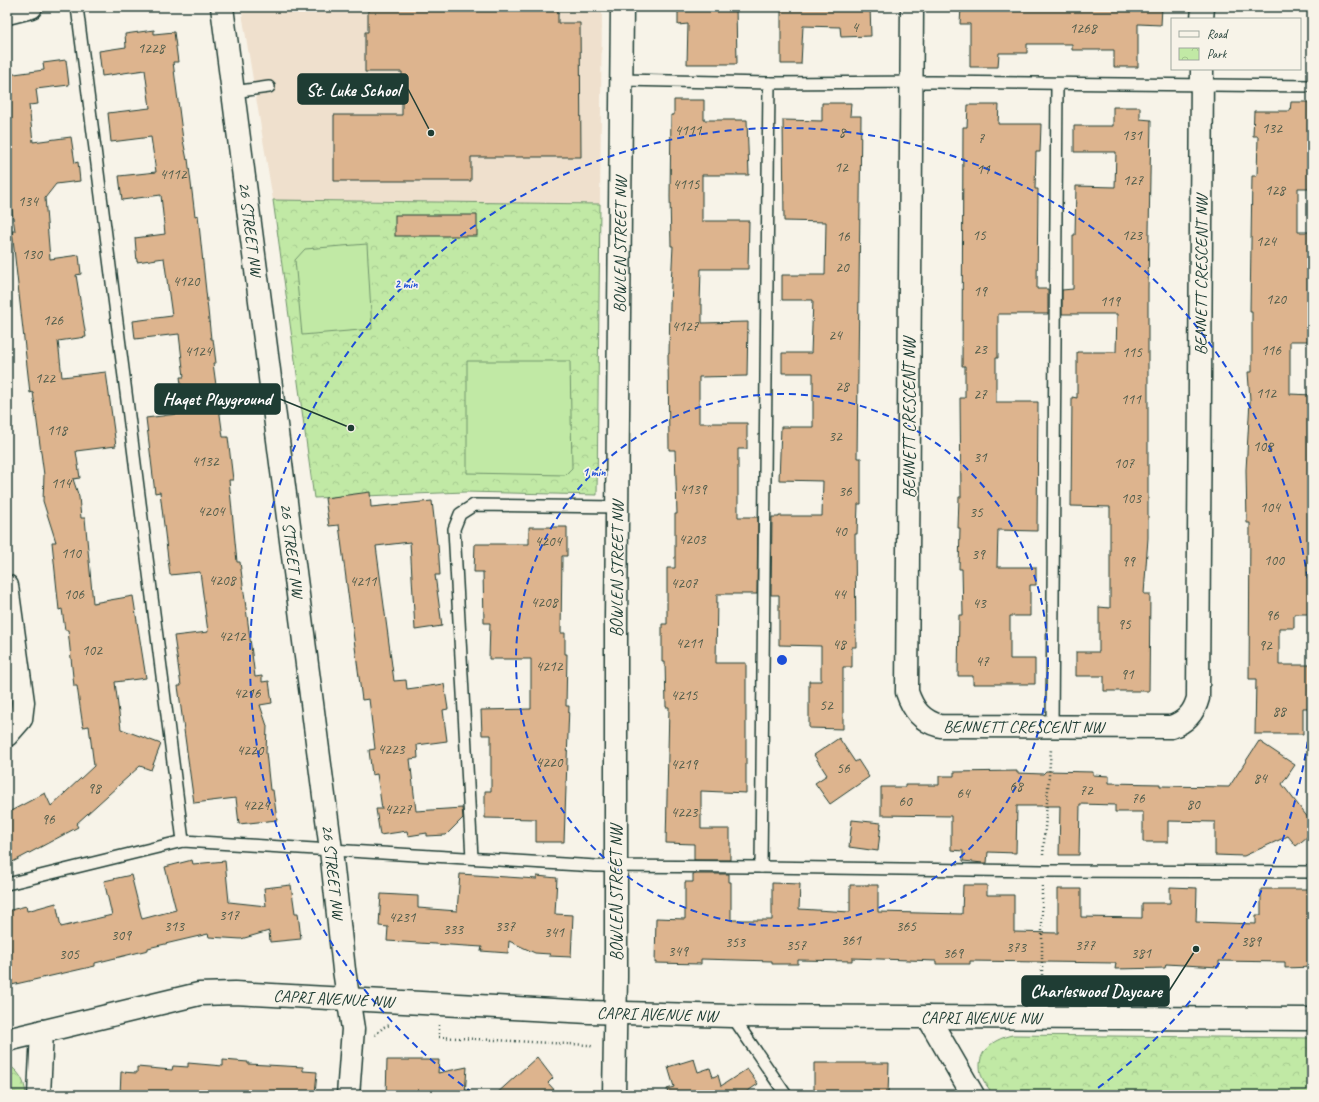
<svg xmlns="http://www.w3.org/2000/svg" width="1319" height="1102" font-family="Caveat,sans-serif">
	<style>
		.built { fill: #efe0cd }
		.park { fill: url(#park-crowns); stroke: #70936c }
		.pitch { fill: #c1e9a5; stroke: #70936c }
		.building { fill: #ddb48e; stroke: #1f3d34 }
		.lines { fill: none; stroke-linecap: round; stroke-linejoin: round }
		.service-casing { stroke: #1f3d34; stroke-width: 14 }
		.minor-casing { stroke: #1f3d34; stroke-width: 25 }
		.tertiary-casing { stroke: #1f3d34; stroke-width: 25 }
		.path { stroke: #1f3d34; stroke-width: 2.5; stroke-dasharray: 1 3; stroke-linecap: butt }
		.service { stroke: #f7f3e8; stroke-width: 11 }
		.minor { stroke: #f7f3e8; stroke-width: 22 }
		.tertiary { stroke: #f7f3e8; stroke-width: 22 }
		.ring { fill: none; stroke: #1d4ed8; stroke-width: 2; stroke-dasharray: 7 5 }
		.labels { text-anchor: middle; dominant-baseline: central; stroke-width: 3.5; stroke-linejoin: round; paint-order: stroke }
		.number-label { font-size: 15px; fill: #4e5b4a }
		.street-label { font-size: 17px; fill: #1f3d34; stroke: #f7f3e8 }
		.centre { fill: #1d4ed8; stroke: #f7f3e8; stroke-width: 2 }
		.ring-label { font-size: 12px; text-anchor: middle; font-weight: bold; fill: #1d4ed8; stroke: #f7f3e8; stroke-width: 3.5; stroke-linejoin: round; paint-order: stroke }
		.leader { fill: none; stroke: #1f3d34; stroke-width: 1.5 }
		.callout-dot { fill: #1f3d34; stroke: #f7f3e8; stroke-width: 1.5 }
		.callout { fill: #1f3d34; stroke: #1f3d34; stroke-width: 1.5 }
		.callout-label { font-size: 18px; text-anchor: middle; font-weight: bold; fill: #fff }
	</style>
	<defs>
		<pattern id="park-crowns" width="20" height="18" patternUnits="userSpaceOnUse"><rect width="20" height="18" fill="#c1e9a5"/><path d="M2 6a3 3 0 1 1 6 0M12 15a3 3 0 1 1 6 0" fill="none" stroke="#a5c98f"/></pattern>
	</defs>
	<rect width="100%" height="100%" fill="#f7f3e8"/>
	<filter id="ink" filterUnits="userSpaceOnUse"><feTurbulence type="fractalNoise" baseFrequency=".025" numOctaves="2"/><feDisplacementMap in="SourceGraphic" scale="8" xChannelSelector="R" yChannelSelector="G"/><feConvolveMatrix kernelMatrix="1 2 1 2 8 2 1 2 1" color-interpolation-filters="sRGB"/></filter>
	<g filter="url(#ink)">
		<!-- built -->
		<path class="built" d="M 241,7 L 602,7 L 600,204 L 273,200 Z"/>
		<!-- park -->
		<g class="park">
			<path d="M 273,200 L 600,204 L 597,495 L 465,492 L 314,498 Z"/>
			<path d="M 1012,1035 L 1312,1038 L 1312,1095 L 993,1095 C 990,1089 984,1083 982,1077 C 974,1053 991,1040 1012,1035 Z"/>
			<path d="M 7,1064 C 19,1071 25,1081 26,1095 L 7,1095 Z"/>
		</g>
		<!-- pitch -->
		<g class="pitch">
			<path d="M 367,244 L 372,329 L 302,335 L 295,260 L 305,249 Z"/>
			<path d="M 467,361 L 570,361 L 572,468 L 565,475 L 467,473 Z"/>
		</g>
		<!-- building -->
		<g class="building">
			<path d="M 368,7 L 558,7 L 558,23 L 580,23 L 581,157 L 471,157 L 471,181 L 334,181 L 334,115 L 402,115 L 402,72 L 365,72 L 365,32 L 368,32 Z"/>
			<path d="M 678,7 L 736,7 L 737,64 L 687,64 L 688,24 L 678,25 Z"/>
			<path d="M 781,7 L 870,7 L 871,36 L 841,37 L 840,27 L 803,26 L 801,64 L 781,64 Z"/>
			<path d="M 961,7 L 1162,7 L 1161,25 L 1138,24 L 1138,67 L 1114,67 L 1114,50 L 1072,50 L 1072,44 L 1027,44 L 1027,53 L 999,53 L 998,67 L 970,67 L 970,24 L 960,24 Z"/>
			<path d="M 154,30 L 154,34 L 174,32 L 178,62 L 173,62 L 183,140 L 187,160 L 188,159 L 195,216 L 198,215 L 211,339 L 213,339 L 216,363 L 213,363 L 223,437 L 228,437 L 233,480 L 229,480 L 237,562 L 240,562 L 255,677 L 262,676 L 262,682 L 269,681 L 272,703 L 260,705 L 267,726 L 266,752 L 270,790 L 273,790 L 277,820 L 239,824 L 236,798 L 194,803 L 178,686 L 181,686 L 174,636 L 208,632 L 200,572 L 170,575 L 160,492 L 155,493 L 146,418 L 185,413 L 180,377 L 184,377 L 179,334 L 135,339 L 133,321 L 172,316 L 164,258 L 137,262 L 135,238 L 165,234 L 161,195 L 122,200 L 119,176 L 156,172 L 151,137 L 111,142 L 108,113 L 150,108 L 145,70 L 102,76 L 99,51 L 126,47 L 125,34 Z"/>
			<path d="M 66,60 L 69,85 L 36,89 L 38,104 L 29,105 L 33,142 L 71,137 L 75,163 L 78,162 L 80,181 L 56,184 L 45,198 L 50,259 L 79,255 L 81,274 L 76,275 L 86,337 L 58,341 L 62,377 L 106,372 L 116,446 L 76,451 L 80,478 L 73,479 L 79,497 L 81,518 L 85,518 L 93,603 L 133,596 L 146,678 L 115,682 L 121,729 L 161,744 L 151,770 L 140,766 L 76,824 L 78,827 L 7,865 L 7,813 L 45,793 L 51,806 L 94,766 L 89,726 L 83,727 L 77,686 L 74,686 L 68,630 L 65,630 L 62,609 L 59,610 L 52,542 L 56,542 L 43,501 L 44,475 L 33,392 L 30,393 L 12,231 L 15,231 L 7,177 L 7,75 L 44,70 L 43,63 Z"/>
			<path d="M 674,100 L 704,100 L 704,120 L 747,120 L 749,175 L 702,175 L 702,221 L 749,221 L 748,269 L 701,269 L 700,305 L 702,305 L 702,323 L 748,322 L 747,376 L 699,377 L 699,423 L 747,423 L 747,449 L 738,449 L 738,517 L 758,517 L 757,594 L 717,594 L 716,663 L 746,663 L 746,793 L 701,791 L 701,829 L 730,829 L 730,860 L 694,860 L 694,844 L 666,843 L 669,707 L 666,707 L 665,662 L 662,662 L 662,624 L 667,624 L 667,568 L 675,568 L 675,514 L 677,514 L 675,450 L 669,450 L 668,354 L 669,354 L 670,305 L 673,246 L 671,246 L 670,196 L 671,115 L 674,115 Z"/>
			<path d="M 1291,102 L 1312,102 L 1312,188 L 1298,188 L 1298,232 L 1312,232 L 1312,341 L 1290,341 L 1290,394 L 1312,395 L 1312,614 L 1294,614 L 1294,628 L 1279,628 L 1279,665 L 1312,665 L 1312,708 L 1303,708 L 1303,734 L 1255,734 L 1256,679 L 1249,679 L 1250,523 L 1247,523 L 1246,470 L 1250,400 L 1248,372 L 1252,372 L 1252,311 L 1250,311 L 1252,176 L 1257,176 L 1258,136 L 1253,136 L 1254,111 L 1290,111 Z"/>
			<path d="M 822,103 L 851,103 L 850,116 L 861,116 L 857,458 L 861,458 L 861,504 L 858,504 L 857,534 L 855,534 L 856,647 L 852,647 L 852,667 L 843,667 L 843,729 L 809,728 L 809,681 L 821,681 L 821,646 L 779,645 L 779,595 L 771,595 L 772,517 L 779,517 L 779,516 L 822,516 L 823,481 L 779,480 L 781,427 L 813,427 L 813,373 L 782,373 L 782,353 L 811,353 L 813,300 L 782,300 L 782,275 L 825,275 L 826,222 L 784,221 L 783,120 L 822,121 Z"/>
			<path d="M 968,105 L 999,105 L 998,124 L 1041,124 L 1040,152 L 1036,152 L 1035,189 L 1038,189 L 1037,289 L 1048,289 L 1048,314 L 998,314 L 998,358 L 996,358 L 996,402 L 1038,402 L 1037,531 L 998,530 L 997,567 L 1036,567 L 1036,585 L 1030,585 L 1030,616 L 1010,616 L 1010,659 L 1035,659 L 1035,684 L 973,684 L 973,676 L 958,676 L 959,615 L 963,615 L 962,569 L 959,569 L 960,528 L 958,528 L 959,497 L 961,497 L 960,398 L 965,398 L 965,366 L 962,366 L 963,127 L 967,127 Z"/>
			<path d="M 1113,107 L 1140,107 L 1140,119 L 1151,120 L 1148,289 L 1148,538 L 1144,594 L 1150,594 L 1149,691 L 1104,691 L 1104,676 L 1076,676 L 1076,652 L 1099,652 L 1099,607 L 1110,608 L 1110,507 L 1071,506 L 1072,397 L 1077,398 L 1077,352 L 1116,352 L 1117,314 L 1062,314 L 1062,290 L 1073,289 L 1073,235 L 1075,235 L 1076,186 L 1115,187 L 1116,152 L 1074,152 L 1074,126 L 1113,126 Z"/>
			<rect x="395" y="215" width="82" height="21"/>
			<path d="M 370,492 L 371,507 L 432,501 L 437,544 L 438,544 L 440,575 L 435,575 L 442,626 L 415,630 L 410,542 L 376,546 L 394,681 L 406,680 L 407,689 L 444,684 L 448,709 L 443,710 L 447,741 L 417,745 L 418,758 L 410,759 L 416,811 L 462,808 L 463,818 L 446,835 L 427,836 L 427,833 L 408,836 L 407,831 L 380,835 L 376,809 L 382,809 L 377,774 L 372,775 L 369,750 L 375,749 L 369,699 L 362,700 L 339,525 L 329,526 L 325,498 Z"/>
			<path d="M 529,527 L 567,527 L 567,556 L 562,556 L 561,633 L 565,633 L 565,654 L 567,654 L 566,706 L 569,706 L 564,842 L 536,842 L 536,819 L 485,818 L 485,791 L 491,791 L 491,735 L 482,735 L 481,710 L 531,709 L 531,659 L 489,659 L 490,623 L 484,623 L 483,572 L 474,572 L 475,544 L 529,544 Z"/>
			<path d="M 839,738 L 855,762 L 858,760 L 869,777 L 830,804 L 815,783 L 827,775 L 814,755 Z"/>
			<path d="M 1259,741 L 1295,765 L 1282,784 L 1312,823 L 1312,833 L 1296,846 L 1288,836 L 1244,856 L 1215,855 L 1215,822 L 1168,821 L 1168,842 L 1143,842 L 1143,812 L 1115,812 L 1115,805 L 1080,804 L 1079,855 L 1059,855 L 1060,806 L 1017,806 L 1016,853 L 988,852 L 987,863 L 983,863 L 963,861 L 963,851 L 951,850 L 951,816 L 881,815 L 881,787 L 905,787 L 905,785 L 939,785 L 939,776 L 954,776 L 954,772 L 1017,771 L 1017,773 L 1043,774 L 1046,771 L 1093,772 L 1093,775 L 1109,776 L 1109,783 L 1160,784 L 1160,786 L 1229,787 Z"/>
			<path d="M 852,820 L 881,823 L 878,851 L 849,847 Z"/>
			<path d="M 192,860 L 193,864 L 225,861 L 229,902 L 266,906 L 264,888 L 291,885 L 295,913 L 298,913 L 301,939 L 270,942 L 269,931 L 241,939 L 209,937 L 208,934 L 148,948 L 148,950 L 95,963 L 95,966 L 7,986 L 7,954 L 11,953 L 7,935 L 7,911 L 26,906 L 27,911 L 56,903 L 61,927 L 112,915 L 104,881 L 131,875 L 142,919 L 176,910 L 165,867 Z"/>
			<path d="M 460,874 L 537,879 L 537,876 L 557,878 L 555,914 L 573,915 L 571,957 L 549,956 L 550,954 L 535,953 L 509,941 L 508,953 L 481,951 L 482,947 L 387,941 L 388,927 L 379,926 L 381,894 L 418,896 L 418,908 L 457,911 Z"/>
			<path d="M 693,874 L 729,874 L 729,882 L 731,882 L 731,920 L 772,920 L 772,883 L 800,884 L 799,909 L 850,912 L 850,885 L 878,885 L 878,912 L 962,914 L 963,885 L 987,885 L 987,895 L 1014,895 L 1014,932 L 1058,933 L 1058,889 L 1081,889 L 1081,917 L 1142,918 L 1142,903 L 1170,903 L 1170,887 L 1197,888 L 1196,922 L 1256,924 L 1256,915 L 1261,915 L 1261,889 L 1312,889 L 1312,967 L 1285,968 L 1285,962 L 1219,961 L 1219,967 L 1166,964 L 1165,968 L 1115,969 L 1116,963 L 970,961 L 970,964 L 936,964 L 936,961 L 852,958 L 852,961 L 798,960 L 798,964 L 772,964 L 772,961 L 701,959 L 701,964 L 655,963 L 656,918 L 685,919 L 685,882 L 693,882 Z"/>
			<path d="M 537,1057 L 553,1078 L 548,1083 L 559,1095 L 495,1095 Z"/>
			<path d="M 694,1059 L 698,1072 L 710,1068 L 713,1077 L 718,1075 L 721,1086 L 747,1069 L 758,1084 L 742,1095 L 668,1095 L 667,1089 L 674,1087 L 668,1067 Z"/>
			<path d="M 223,1060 L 248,1062 L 248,1064 L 303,1067 L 303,1071 L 317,1072 L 315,1095 L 215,1093 L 214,1095 L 120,1095 L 121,1072 L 137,1073 L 137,1067 L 172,1070 L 173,1066 L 188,1067 L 188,1063 L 223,1066 Z"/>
			<path d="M 387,1060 L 439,1060 L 438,1073 L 467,1067 L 465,1095 L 386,1095 Z"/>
			<path d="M 814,1063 L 889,1063 L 888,1095 L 814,1095 Z"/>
		</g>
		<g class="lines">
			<defs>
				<g id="service">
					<path d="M 77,7 L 183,841"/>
					<path d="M 621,80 L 769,83 L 932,82 L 1312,86"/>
					<path d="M 233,92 L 269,87"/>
					<path d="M 1052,726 L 1057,85"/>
					<path d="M 472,858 L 454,529 L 460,514 L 474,505 L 618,507"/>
					<path d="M 761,867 L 1042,871 L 1312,872"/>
					<path d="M 7,884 L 183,841 L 596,866 L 761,867 L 769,83"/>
					<path d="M 732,1016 L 786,1095"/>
				</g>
				<g id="minor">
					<path id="s1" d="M 222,7 L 331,850 L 344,970 L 353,1029 L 348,1095"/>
					<path id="s2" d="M 912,7 L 907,692 C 913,710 922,721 940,726 L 1171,727 C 1186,722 1194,713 1198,698 L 1202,69"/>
					<path d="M 1202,19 L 1203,7"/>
					<path d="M 7,586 L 23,702 L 21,719 L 7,735"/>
					<path d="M 928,1017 L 973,1095"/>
					<path id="s3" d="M 7,1040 L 199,994 L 235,993 L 589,1012 L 732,1016 L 1312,1019"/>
					<path d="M 39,1095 L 42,1031"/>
					<path id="s4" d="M 614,1095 L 616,977 L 616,620 L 622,7"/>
				</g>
				<path id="tertiary" d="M 7,13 L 31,7"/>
			</defs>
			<!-- service casing -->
			<use href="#service" class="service-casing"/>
			<!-- minor casing -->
			<use href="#minor" class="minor-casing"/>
			<!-- tertiary casing -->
			<use href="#tertiary" class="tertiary-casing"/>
			<!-- path -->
			<g class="path">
				<path d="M 1043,855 L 1051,749"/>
				<path d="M 1042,886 L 1042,995"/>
				<path d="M 439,1025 L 439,1037 L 588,1045 L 593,1047"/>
				<path d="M 375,1035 L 384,1027 L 390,1025"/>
			</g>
			<!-- service -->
			<use href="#service" class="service"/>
			<!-- minor -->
			<use href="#minor" class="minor"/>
			<!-- tertiary -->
			<use href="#tertiary" class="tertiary"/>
		</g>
	</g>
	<!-- distance rings -->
	<g class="ring">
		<circle cx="782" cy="660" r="266"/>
		<path d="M1312 706A532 532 0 0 1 1091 1093M473 1093A532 532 0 1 1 1312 614"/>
	</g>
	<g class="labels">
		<!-- number labels -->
		<g class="number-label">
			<text x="855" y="27">4</text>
			<text x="1083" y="28">1268</text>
			<text x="151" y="48">1228</text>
			<text x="1272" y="128">132</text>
			<text x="688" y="130">4111</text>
			<text x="842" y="132">8</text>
			<text x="1132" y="135">131</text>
			<text x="981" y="138">7</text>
			<text x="841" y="167">12</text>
			<text x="983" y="169">11</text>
			<text x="173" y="174">4112</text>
			<text x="1133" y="180">127</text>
			<text x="686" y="184">4115</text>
			<text x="1275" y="190">128</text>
			<text x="28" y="201">134</text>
			<text x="979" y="235">15</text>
			<text x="1132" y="235">123</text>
			<text x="843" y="236">16</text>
			<text x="1266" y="241">124</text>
			<text x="32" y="254">130</text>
			<text x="842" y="267">20</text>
			<text x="186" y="281">4120</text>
			<text x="980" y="291">19</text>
			<text x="1276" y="299">120</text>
			<text x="1110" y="301">119</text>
			<text x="53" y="320">126</text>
			<text x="685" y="326">4127</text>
			<text x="835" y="335">24</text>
			<text x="980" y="349">23</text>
			<text x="1271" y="350">116</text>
			<text x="198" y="351">4124</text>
			<text x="1132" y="352">115</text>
			<text x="45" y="378">122</text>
			<text x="842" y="386">28</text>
			<text x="1266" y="393">112</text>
			<text x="980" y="394">27</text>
			<text x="1131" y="399">111</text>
			<text x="57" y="430">118</text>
			<text x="835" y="436">32</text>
			<text x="1263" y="446">108</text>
			<text x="980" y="457">31</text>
			<text x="205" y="461">4132</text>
			<text x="1124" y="463">107</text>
			<text x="61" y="483">114</text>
			<text x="693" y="489">4139</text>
			<text x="845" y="491">36</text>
			<text x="1131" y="498">103</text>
			<text x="1270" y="507">104</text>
			<text x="211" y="511">4204</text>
			<text x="976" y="512">35</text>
			<text x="840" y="531">40</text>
			<text x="692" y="539">4203</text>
			<text x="548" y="541">4204</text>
			<text x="71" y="553">110</text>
			<text x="978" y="554">39</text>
			<text x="1274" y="560">100</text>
			<text x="1128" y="561">99</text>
			<text x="222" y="580">4208</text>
			<text x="363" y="581">4211</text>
			<text x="684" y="583">4207</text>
			<text x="74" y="594">106</text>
			<text x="839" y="594">44</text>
			<text x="544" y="602">4208</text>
			<text x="979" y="603">43</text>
			<text x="1272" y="615">96</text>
			<text x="1124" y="624">95</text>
			<text x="232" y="636">4212</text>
			<text x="689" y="643">4211</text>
			<text x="839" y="644">48</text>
			<text x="1265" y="645">92</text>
			<text x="92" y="650">102</text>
			<text x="982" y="661">47</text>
			<text x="549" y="666">4212</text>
			<text x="1127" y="674">91</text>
			<text x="247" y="693">4216</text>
			<text x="684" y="695">4215</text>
			<text x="826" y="705">52</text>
			<text x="1279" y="711">88</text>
			<text x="391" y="749">4223</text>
			<text x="250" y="750">4220</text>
			<text x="549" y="762">4220</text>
			<text x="684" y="764">4219</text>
			<text x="843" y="768">56</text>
			<text x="1260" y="778">84</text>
			<text x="1016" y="786">68</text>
			<text x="94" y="788">98</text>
			<text x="1086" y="790">72</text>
			<text x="963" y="793">64</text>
			<text x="1138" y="798">76</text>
			<text x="905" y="801">60</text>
			<text x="1193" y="804">80</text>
			<text x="256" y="805">4224</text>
			<text x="398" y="809">4227</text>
			<text x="684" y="812">4223</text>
			<text x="48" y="819">96</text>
			<text x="229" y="915">317</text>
			<text x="402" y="917">4231</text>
			<text x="174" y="926">313</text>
			<text x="505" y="926">337</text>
			<text x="906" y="926">365</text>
			<text x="453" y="929">333</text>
			<text x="554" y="932">341</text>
			<text x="121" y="935">309</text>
			<text x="851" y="940">361</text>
			<text x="1251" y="941">389</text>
			<text x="735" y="942">353</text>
			<text x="796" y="945">357</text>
			<text x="1085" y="945">377</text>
			<text x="1016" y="947">373</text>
			<text x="678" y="951">349</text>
			<text x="953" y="953">369</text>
			<text x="1141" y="953">381</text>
			<text x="69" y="954">305</text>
		</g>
		<!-- street labels -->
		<g class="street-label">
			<text stroke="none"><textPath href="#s1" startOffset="224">26 STREET NW</textPath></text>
			<text stroke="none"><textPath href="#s4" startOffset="850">BOWLEN STREET NW</textPath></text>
			<text stroke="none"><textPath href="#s2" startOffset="1430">BENNETT CRESCENT NW</textPath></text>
			<text transform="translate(909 418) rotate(-90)">BENNETT CRESCENT NW</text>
			<text stroke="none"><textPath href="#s1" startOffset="548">26 STREET NW</textPath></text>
			<text stroke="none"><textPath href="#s4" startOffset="526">BOWLEN STREET NW</textPath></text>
			<text stroke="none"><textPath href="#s2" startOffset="818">BENNETT CRESCENT NW</textPath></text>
			<text stroke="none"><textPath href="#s1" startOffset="872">26 STREET NW</textPath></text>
			<text transform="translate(616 893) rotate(-90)">BOWLEN STREET NW</text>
			<text stroke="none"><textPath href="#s3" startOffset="332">CAPRI AVENUE NW</textPath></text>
			<text stroke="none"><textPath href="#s3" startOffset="656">CAPRI AVENUE NW</textPath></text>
			<text stroke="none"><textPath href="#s3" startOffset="980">CAPRI AVENUE NW</textPath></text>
		</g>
	</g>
	<circle cx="782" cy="660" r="6" class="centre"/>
	<g class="ring-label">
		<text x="406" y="288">2 min</text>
		<text x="594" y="476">1 min</text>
	</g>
	<!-- callouts -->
	<path class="leader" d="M431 133L408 89M351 428L280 399M1196 949L1169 991"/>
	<g class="callout-dot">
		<circle cx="431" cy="133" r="4"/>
		<circle cx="351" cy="428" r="4"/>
		<circle cx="1196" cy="949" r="4"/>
	</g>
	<g class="callout">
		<rect x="298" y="74" width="110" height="30" rx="4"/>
		<rect x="155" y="384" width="125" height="30" rx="4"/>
		<rect x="1022" y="976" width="147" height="30" rx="4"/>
	</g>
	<g class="callout-label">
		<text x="353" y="96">St. Luke School</text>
		<text x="217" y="405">Haqet Playground</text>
		<text x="1096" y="997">Charleswood Daycare</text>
	</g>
	<!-- margin -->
	<rect width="1319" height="1102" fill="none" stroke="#f7f3e8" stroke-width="24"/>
	<rect x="12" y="12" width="1295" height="1078" fill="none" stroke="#1f3d34" stroke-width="1.5" filter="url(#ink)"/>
	<!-- legend -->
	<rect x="1171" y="18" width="130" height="52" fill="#f7f3e8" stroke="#a1aaa0"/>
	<rect x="1179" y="31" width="20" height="6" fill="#f7f3e8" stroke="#a1aaa0"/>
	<text x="1207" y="38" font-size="12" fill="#1f3d34">Road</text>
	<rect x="1179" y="48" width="20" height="12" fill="url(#park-crowns)" stroke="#a1aaa0"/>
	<text x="1207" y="58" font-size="12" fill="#1f3d34">Park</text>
</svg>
